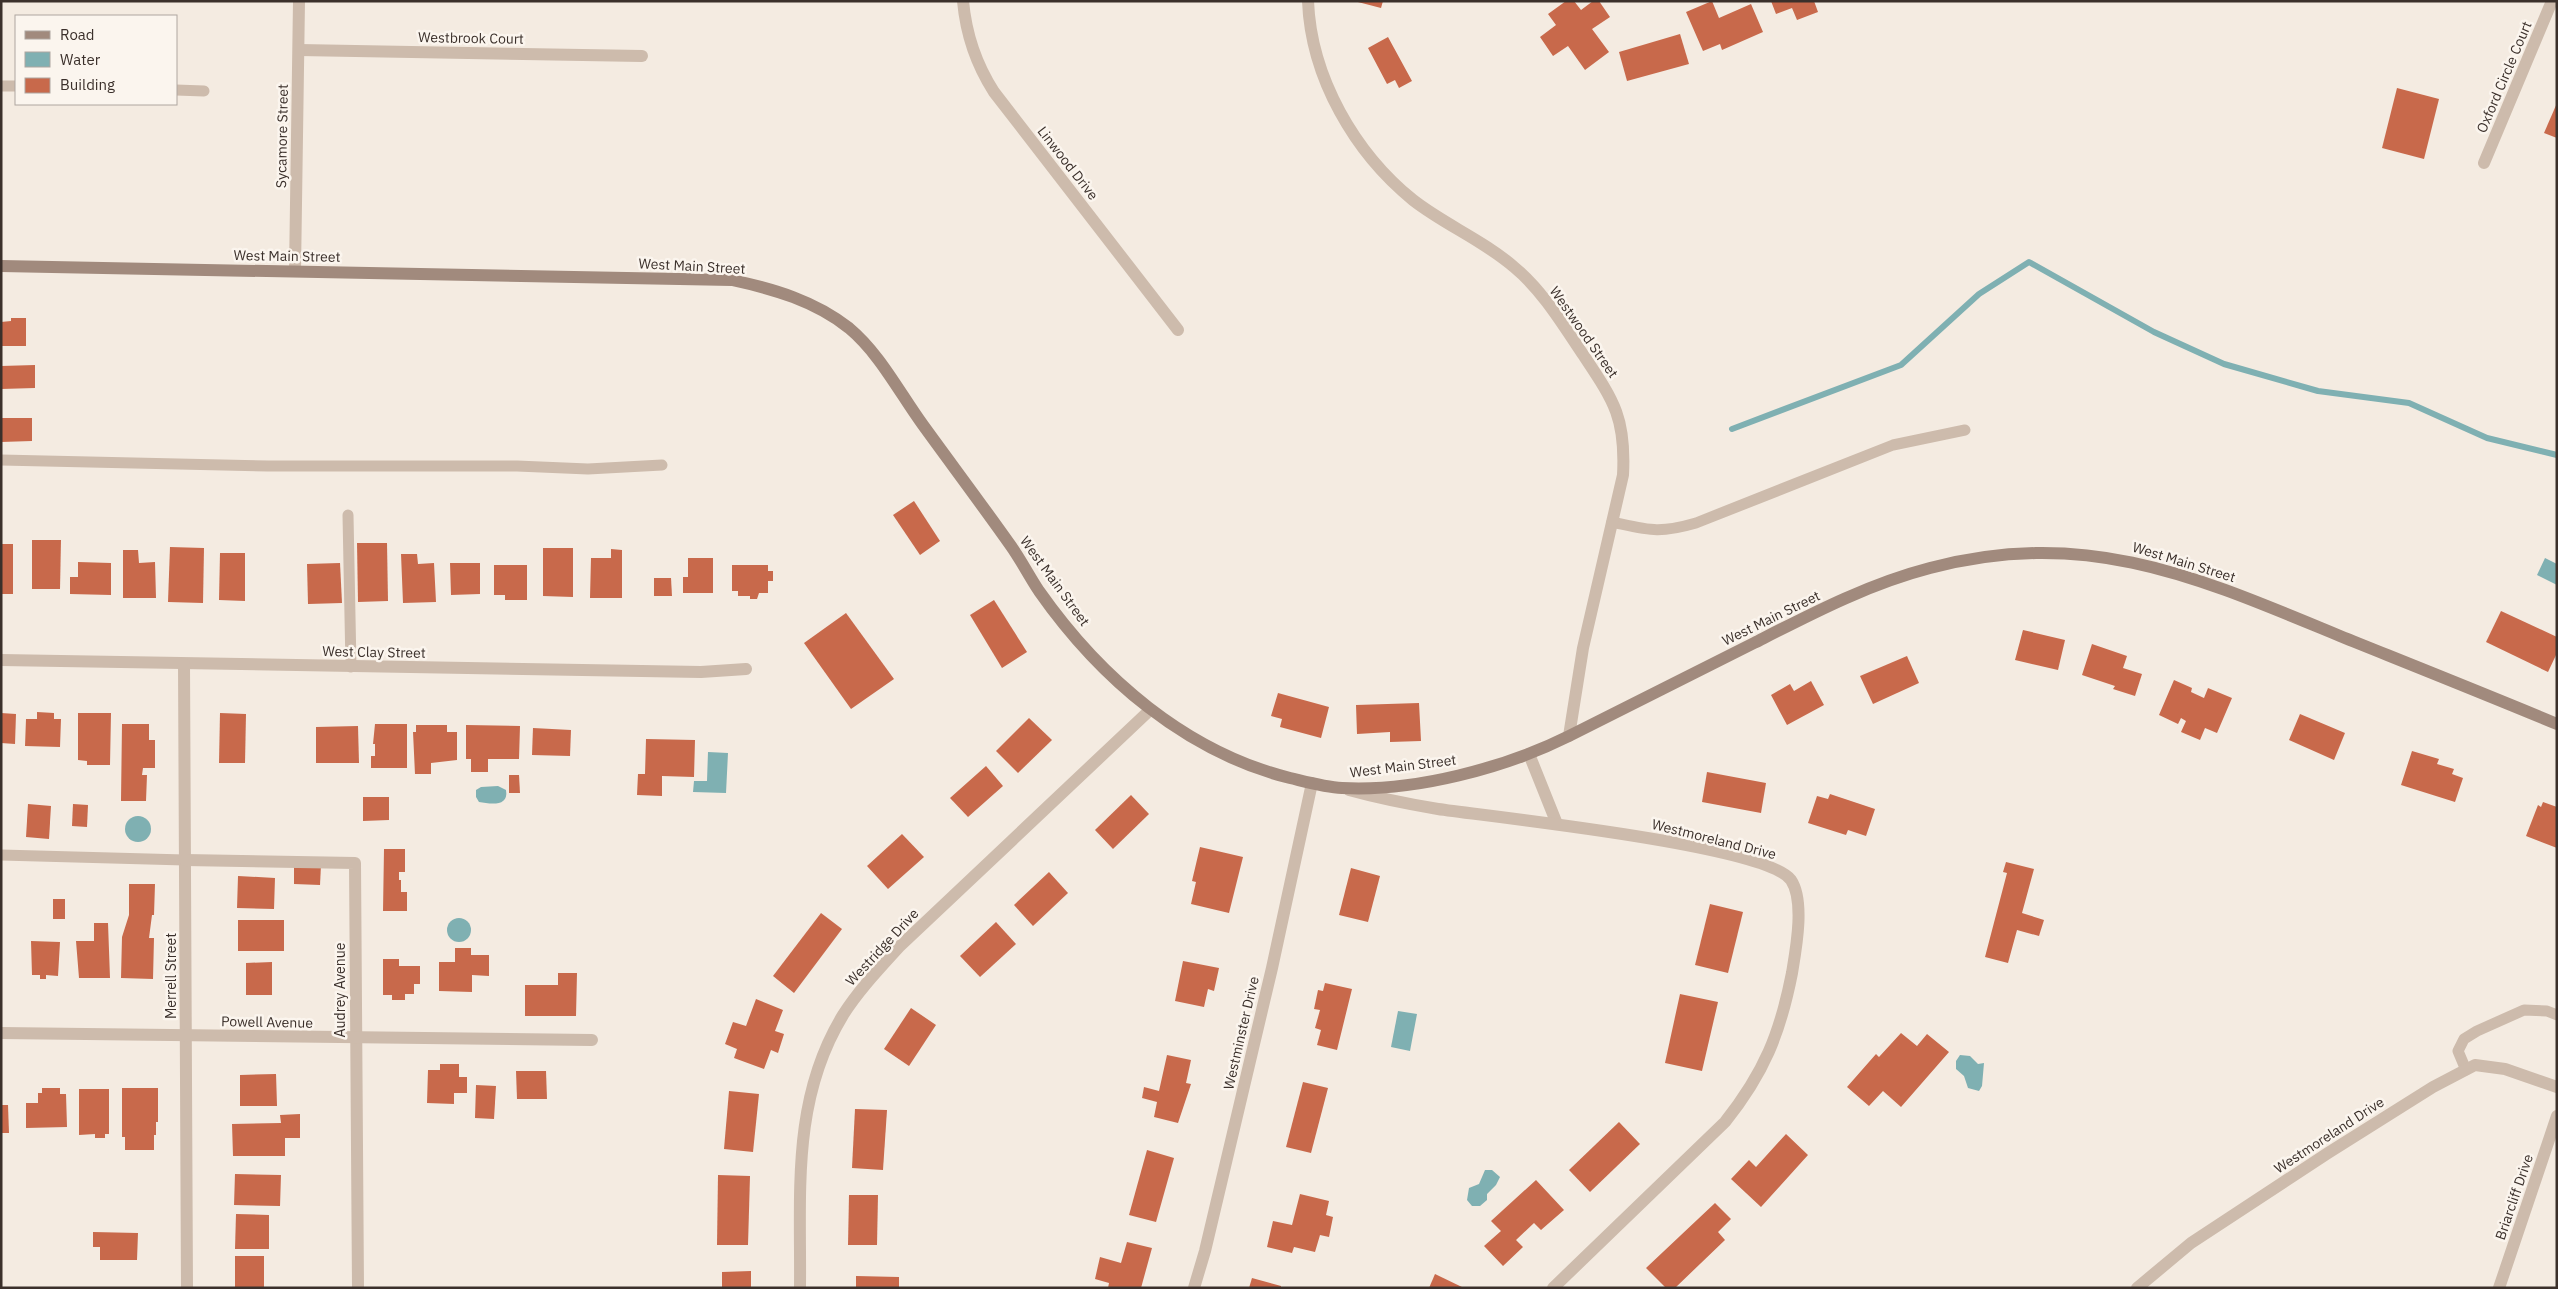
<svg xmlns="http://www.w3.org/2000/svg" width="2558" height="1289" font-family="'IBM Plex Sans',sans-serif">
	<style>
		.water { fill: #7fb0b2 }
		.lines { fill: none; stroke-linecap: round; stroke-linejoin: round }
		.stream { stroke: #7fb0b2; stroke-width: 6 }
		.building { fill: #c8694b }
		.service { stroke: #cdbbac; stroke-width: 11 }
		.minor { stroke: #cdbbac; stroke-width: 12 }
		.secondary { stroke: #a18a7d; stroke-width: 12 }
		.labels { text-anchor: middle; dominant-baseline: central; stroke-width: 5; stroke-linejoin: round; paint-order: stroke }
		.street-label { font-size: 14px; fill: #3b302b; stroke: #fbf5ee }
	</style>
	<rect width="100%" height="100%" fill="#f4ebe1"/>
	<!-- water -->
	<g class="water">
		<path d="M 2545,558 L 2557,564 L 2557,585 L 2537,575 Z"/>
		<path d="M 708,752 L 728,753 L 726,793 L 693,792 L 694,781 L 707,781 Z"/>
		<path d="M 498,786 L 506,790 C 509,807 491,804 479,802 L 476,797 L 476,790 L 481,787 Z"/>
		<circle cx="138" cy="829" r="13"/>
		<circle cx="459" cy="930" r="12"/>
		<path d="M 1398,1011 L 1417,1014 L 1410,1051 L 1391,1047 Z"/>
		<path d="M 1960,1055 L 1970,1056 L 1978,1064 L 1984,1063 L 1982,1086 L 1979,1091 L 1968,1088 L 1964,1076 L 1956,1069 L 1956,1061 Z"/>
		<path d="M 1485,1170 L 1492,1170 L 1500,1177 L 1496,1185 L 1487,1194 L 1487,1200 L 1480,1206 L 1472,1206 L 1467,1200 L 1469,1188 L 1479,1184 Z"/>
	</g>
	<g class="lines">
		<!-- stream -->
		<path class="stream" d="M 1732,429 L 1901,365 L 1979,294 L 2029,262 L 2154,332 L 2224,364 L 2318,391 L 2409,403 L 2487,438 L 2557,455"/>
	</g>
	<!-- building -->
	<g class="building">
		<path d="M 1354,1 L 1383,1 L 1381,8 Z"/>
		<path d="M 1566,1 L 1574,1 L 1581,10 L 1593,1 L 1599,1 L 1610,17 L 1592,29 L 1609,52 L 1585,70 L 1568,46 L 1553,56 L 1540,37 L 1556,25 L 1548,14 Z"/>
		<path d="M 1712,1 L 1719,18 L 1751,4 L 1763,32 L 1722,50 L 1720,44 L 1703,51 L 1686,12 Z"/>
		<path d="M 1771,1 L 1814,1 L 1818,12 L 1797,20 L 1792,8 L 1776,14 Z"/>
		<path d="M 1680,34 L 1689,64 L 1627,81 L 1619,52 Z"/>
		<path d="M 1388,37 L 1412,81 L 1399,88 L 1395,80 L 1387,84 L 1368,48 Z"/>
		<path d="M 2397,88 L 2439,99 L 2424,159 L 2382,148 Z"/>
		<path d="M 2557,103 L 2557,138 L 2544,133 Z"/>
		<path d="M 11,318 L 26,318 L 26,346 L 1,346 L 1,322 L 11,321 Z"/>
		<path d="M 35,365 L 35,388 L 1,389 L 1,366 Z"/>
		<path d="M 1,418 L 32,418 L 32,441 L 1,442 Z"/>
		<path d="M 914,501 L 940,541 L 920,555 L 893,515 Z"/>
		<path d="M 32,540 L 61,540 L 60,589 L 32,589 Z"/>
		<path d="M 357,543 L 387,543 L 388,601 L 358,602 Z"/>
		<rect x="1" y="544" width="12" height="50"/>
		<path d="M 170,547 L 204,548 L 203,603 L 168,602 Z"/>
		<path d="M 543,548 L 573,548 L 573,597 L 543,596 Z"/>
		<path d="M 611,549 L 622,550 L 622,598 L 590,598 L 591,558 L 611,558 Z"/>
		<path d="M 123,550 L 138,550 L 139,563 L 155,562 L 156,598 L 123,598 Z"/>
		<path d="M 220,553 L 245,553 L 245,601 L 219,600 Z"/>
		<path d="M 401,554 L 417,554 L 418,564 L 434,563 L 436,602 L 403,603 Z"/>
		<path d="M 688,558 L 713,558 L 713,593 L 683,593 L 683,577 L 688,577 Z"/>
		<path d="M 78,562 L 111,563 L 111,595 L 70,594 L 70,577 L 78,577 Z"/>
		<path d="M 340,563 L 342,603 L 308,604 L 307,564 Z"/>
		<path d="M 450,563 L 480,563 L 480,594 L 451,595 Z"/>
		<path d="M 494,565 L 527,565 L 527,600 L 505,600 L 505,595 L 494,595 Z"/>
		<path d="M 732,565 L 768,565 L 768,571 L 773,571 L 773,581 L 768,581 L 768,593 L 759,593 L 757,599 L 750,599 L 750,596 L 738,596 L 738,591 L 732,591 Z"/>
		<path d="M 654,578 L 671,578 L 672,596 L 654,596 Z"/>
		<path d="M 994,600 L 1027,652 L 1002,668 L 970,615 Z"/>
		<path d="M 2501,611 L 2557,637 L 2557,653 L 2548,672 L 2486,642 Z"/>
		<path d="M 846,613 L 894,679 L 851,709 L 804,643 Z"/>
		<path d="M 2023,630 L 2065,640 L 2058,670 L 2015,660 Z"/>
		<path d="M 2092,644 L 2127,656 L 2123,668 L 2142,674 L 2135,696 L 2113,689 L 2115,686 L 2082,675 Z"/>
		<path d="M 1907,656 L 1919,683 L 1873,704 L 1860,676 Z"/>
		<path d="M 2174,680 L 2192,688 L 2191,692 L 2204,698 L 2208,688 L 2232,698 L 2217,733 L 2205,728 L 2200,740 L 2181,732 L 2186,721 L 2181,718 L 2178,724 L 2159,715 Z"/>
		<path d="M 1811,681 L 1824,705 L 1787,725 L 1771,695 L 1790,684 L 1794,691 Z"/>
		<path d="M 1278,693 L 1329,707 L 1321,738 L 1280,727 L 1282,719 L 1271,716 Z"/>
		<path d="M 1419,703 L 1421,741 L 1390,742 L 1390,732 L 1357,734 L 1356,705 Z"/>
		<path d="M 37,712 L 54,713 L 54,719 L 61,719 L 60,747 L 25,746 L 26,719 L 37,719 Z"/>
		<path d="M 1,713 L 16,714 L 15,744 L 1,743 Z"/>
		<path d="M 78,713 L 111,713 L 110,765 L 87,765 L 87,761 L 78,760 Z"/>
		<path d="M 220,713 L 246,714 L 245,763 L 219,763 Z"/>
		<path d="M 2300,714 L 2345,733 L 2334,760 L 2289,740 Z"/>
		<path d="M 1029,718 L 1052,740 L 1018,773 L 996,751 Z"/>
		<path d="M 122,724 L 149,724 L 149,740 L 155,740 L 155,768 L 143,768 L 142,775 L 147,775 L 146,801 L 121,801 Z"/>
		<path d="M 375,724 L 407,724 L 407,768 L 371,768 L 371,756 L 375,756 L 375,744 L 373,744 Z"/>
		<path d="M 416,725 L 447,725 L 447,732 L 457,732 L 457,760 L 431,763 L 431,774 L 415,774 L 413,732 L 416,732 Z"/>
		<path d="M 466,725 L 520,726 L 519,759 L 488,759 L 488,772 L 471,772 L 471,759 L 466,759 Z"/>
		<path d="M 358,726 L 359,763 L 316,763 L 316,727 Z"/>
		<path d="M 533,728 L 571,730 L 570,756 L 532,755 Z"/>
		<path d="M 646,739 L 695,740 L 694,777 L 662,776 L 662,796 L 637,795 L 638,774 L 645,774 Z"/>
		<path d="M 2412,751 L 2439,759 L 2437,764 L 2454,769 L 2452,774 L 2463,778 L 2455,802 L 2401,785 Z"/>
		<path d="M 986,766 L 1003,786 L 968,817 L 950,798 Z"/>
		<path d="M 1707,772 L 1766,783 L 1761,813 L 1702,802 Z"/>
		<path d="M 509,775 L 519,775 L 520,793 L 509,793 Z"/>
		<path d="M 1830,794 L 1875,809 L 1866,836 L 1848,830 L 1846,835 L 1808,823 L 1817,796 L 1828,799 Z"/>
		<path d="M 1131,795 L 1149,814 L 1113,849 L 1095,830 Z"/>
		<path d="M 363,797 L 389,797 L 389,820 L 363,821 Z"/>
		<path d="M 2543,802 L 2557,807 L 2557,848 L 2526,836 L 2538,805 L 2541,807 Z"/>
		<path d="M 28,804 L 51,806 L 49,839 L 26,837 Z"/>
		<path d="M 73,804 L 88,805 L 87,827 L 72,826 Z"/>
		<path d="M 902,834 L 924,857 L 888,889 L 867,866 Z"/>
		<path d="M 1200,847 L 1243,857 L 1229,913 L 1191,904 L 1196,882 L 1192,881 Z"/>
		<path d="M 384,849 L 405,849 L 405,872 L 399,872 L 399,880 L 401,880 L 401,892 L 407,892 L 407,911 L 383,911 Z"/>
		<path d="M 2006,862 L 2034,869 L 2022,913 L 2044,920 L 2039,936 L 2017,930 L 2008,963 L 1985,957 L 2007,873 L 2003,872 Z"/>
		<path d="M 294,865 L 321,865 L 320,885 L 294,884 Z"/>
		<path d="M 1351,868 L 1380,876 L 1368,922 L 1339,915 Z"/>
		<path d="M 1049,872 L 1068,893 L 1033,926 L 1014,905 Z"/>
		<path d="M 238,876 L 275,878 L 274,909 L 237,908 Z"/>
		<path d="M 129,884 L 155,884 L 154,915 L 152,915 L 149,938 L 154,938 L 153,979 L 121,978 L 122,937 L 129,915 Z"/>
		<rect x="53" y="899" width="12" height="20"/>
		<path d="M 1710,904 L 1743,912 L 1728,973 L 1695,965 Z"/>
		<path d="M 821,913 L 842,929 L 794,993 L 773,976 Z"/>
		<rect x="238" y="920" width="46" height="31"/>
		<path d="M 996,922 L 1016,944 L 980,977 L 960,956 Z"/>
		<path d="M 94,923 L 108,923 L 110,978 L 79,978 L 76,941 L 94,941 Z"/>
		<path d="M 31,941 L 60,942 L 58,976 L 46,975 L 46,979 L 40,979 L 40,975 L 32,975 Z"/>
		<path d="M 455,948 L 471,948 L 471,955 L 489,955 L 489,976 L 472,975 L 472,992 L 439,991 L 439,962 L 455,962 Z"/>
		<path d="M 383,959 L 399,959 L 399,966 L 420,966 L 420,984 L 414,984 L 414,994 L 405,994 L 405,1000 L 392,1000 L 392,995 L 383,995 Z"/>
		<path d="M 1183,961 L 1219,968 L 1214,991 L 1208,989 L 1204,1007 L 1175,1001 Z"/>
		<path d="M 272,962 L 272,995 L 246,995 L 246,963 Z"/>
		<path d="M 558,973 L 577,973 L 576,1016 L 525,1016 L 525,985 L 558,985 Z"/>
		<path d="M 1325,983 L 1352,989 L 1337,1050 L 1317,1045 L 1321,1030 L 1315,1028 L 1320,1010 L 1314,1009 L 1318,990 L 1323,991 Z"/>
		<path d="M 1680,994 L 1718,1002 L 1702,1071 L 1665,1063 Z"/>
		<path d="M 756,999 L 783,1010 L 775,1031 L 784,1034 L 778,1053 L 771,1050 L 764,1069 L 734,1058 L 737,1049 L 725,1044 L 733,1022 L 746,1026 Z"/>
		<path d="M 911,1008 L 936,1025 L 909,1066 L 884,1049 Z"/>
		<path d="M 1901,1033 L 1917,1046 L 1927,1034 L 1949,1052 L 1901,1107 L 1883,1091 L 1869,1106 L 1847,1087 L 1876,1054 L 1879,1057 Z"/>
		<path d="M 1167,1055 L 1191,1060 L 1186,1083 L 1191,1084 L 1178,1123 L 1154,1117 L 1157,1102 L 1142,1098 L 1144,1087 L 1159,1091 Z"/>
		<path d="M 440,1064 L 459,1064 L 459,1077 L 467,1077 L 467,1093 L 454,1093 L 454,1104 L 427,1103 L 428,1070 L 440,1070 Z"/>
		<path d="M 516,1071 L 546,1071 L 547,1099 L 517,1099 Z"/>
		<path d="M 276,1074 L 277,1106 L 240,1106 L 240,1075 Z"/>
		<path d="M 1303,1082 L 1328,1088 L 1311,1153 L 1286,1147 Z"/>
		<path d="M 476,1085 L 496,1086 L 494,1119 L 475,1118 Z"/>
		<path d="M 42,1088 L 60,1088 L 60,1094 L 66,1094 L 67,1127 L 26,1128 L 26,1103 L 38,1103 L 38,1093 L 42,1093 Z"/>
		<path d="M 122,1088 L 158,1088 L 158,1122 L 156,1122 L 156,1135 L 154,1135 L 154,1150 L 125,1150 L 125,1137 L 122,1137 Z"/>
		<path d="M 79,1089 L 109,1089 L 109,1134 L 105,1134 L 105,1138 L 95,1138 L 95,1134 L 79,1135 Z"/>
		<path d="M 729,1091 L 759,1094 L 753,1152 L 724,1149 Z"/>
		<path d="M 1,1105 L 8,1105 L 9,1133 L 1,1133 Z"/>
		<path d="M 855,1109 L 887,1110 L 883,1170 L 852,1168 Z"/>
		<path d="M 300,1114 L 300,1138 L 285,1138 L 285,1156 L 233,1156 L 232,1124 L 281,1123 L 280,1115 Z"/>
		<path d="M 1619,1122 L 1640,1144 L 1590,1192 L 1569,1170 Z"/>
		<path d="M 1786,1134 L 1808,1155 L 1761,1207 L 1731,1179 L 1749,1160 L 1756,1167 Z"/>
		<path d="M 1147,1150 L 1174,1158 L 1156,1222 L 1129,1215 Z"/>
		<path d="M 235,1174 L 281,1175 L 280,1206 L 234,1205 Z"/>
		<path d="M 718,1175 L 750,1176 L 748,1245 L 717,1245 Z"/>
		<path d="M 1536,1180 L 1564,1210 L 1541,1230 L 1534,1223 L 1516,1240 L 1523,1247 L 1503,1266 L 1484,1246 L 1501,1231 L 1491,1221 Z"/>
		<path d="M 1300,1194 L 1329,1201 L 1326,1215 L 1333,1217 L 1329,1237 L 1320,1235 L 1315,1252 L 1294,1247 L 1292,1253 L 1267,1247 L 1273,1221 L 1292,1225 Z"/>
		<path d="M 849,1195 L 878,1195 L 877,1245 L 848,1245 Z"/>
		<path d="M 1715,1203 L 1731,1219 L 1718,1232 L 1725,1240 L 1675,1288 L 1666,1288 L 1646,1268 Z"/>
		<path d="M 236,1214 L 269,1215 L 269,1249 L 235,1249 Z"/>
		<path d="M 93,1232 L 138,1233 L 137,1260 L 100,1260 L 100,1247 L 93,1247 Z"/>
		<path d="M 1127,1242 L 1152,1248 L 1141,1288 L 1108,1288 L 1109,1283 L 1095,1279 L 1100,1257 L 1121,1263 Z"/>
		<rect x="235" y="1256" width="29" height="32"/>
		<path d="M 751,1271 L 751,1288 L 722,1288 L 722,1272 Z"/>
		<path d="M 1435,1274 L 1464,1288 L 1429,1288 Z"/>
		<path d="M 856,1276 L 899,1277 L 899,1288 L 856,1288 Z"/>
		<path d="M 1252,1278 L 1281,1286 L 1281,1288 L 1249,1288 Z"/>
	</g>
	<g class="lines">
		<!-- service -->
		<g class="service">
			<path d="M 1,86 L 16,86"/>
			<path d="M 176,90 L 204,91"/>
			<path d="M 1,460 L 268,466 L 517,466 L 588,469 L 662,465"/>
			<path d="M 348,515 L 351,667"/>
			<path d="M 1612,522 C 1649,530 1658,534 1696,523 L 1893,445 L 1965,430"/>
			<path d="M 1,855 L 185,860"/>
			<path d="M 2466,1070 L 2458,1051 L 2464,1039 L 2477,1031 L 2524,1010 L 2547,1011 L 2557,1015"/>
		</g>
		<!-- minor -->
		<g class="minor">
			<path d="M 963,1 C 966,34 976,64 994,92 L 1178,330"/>
			<path d="M 1308,1 C 1311,78 1355,153 1413,200 C 1445,225 1483,240 1514,267 C 1543,291 1563,325 1584,356 C 1614,401 1626,418 1623,475 L 1583,648 L 1569,736"/>
			<path d="M 299,50 L 642,56"/>
			<path d="M 2484,163 L 2552,1"/>
			<path d="M 295,271 L 299,1"/>
			<path d="M 1,660 L 701,672 L 746,669"/>
			<path d="M 184,664 L 187,1288"/>
			<path d="M 1529,754 L 1557,824"/>
			<path d="M 1349,790 C 1378,798 1408,804 1438,809 C 1492,817 1766,845 1791,880 C 1805,901 1796,949 1792,973 C 1780,1034 1764,1073 1725,1122 L 1553,1288"/>
			<path d="M 185,860 L 355,863 L 358,1288"/>
			<path d="M 1,1033 L 592,1040"/>
			<path d="M 800,1288 C 801,1193 791,1100 843,1015 C 859,990 879,969 899,947 L 1150,710"/>
			<path d="M 1194,1288 L 1205,1251 L 1272,968 L 1312,783"/>
			<path d="M 2137,1288 L 2191,1243 L 2328,1153 L 2433,1087 L 2475,1065 L 2505,1069 L 2557,1087"/>
			<path d="M 2499,1288 L 2557,1116"/>
		</g>
		<!-- secondary -->
		<path class="secondary" d="M 1,266 L 732,280 C 774,289 815,301 849,328 C 880,354 899,392 923,425 C 952,465 982,505 1011,546 C 1021,560 1029,576 1039,591 C 1100,678 1186,752 1290,778 C 1307,782 1325,787 1342,788 C 1414,792 1505,768 1569,736 C 1631,705 1692,674 1754,643 C 1811,614 1868,584 1930,568 C 2088,527 2197,577 2340,636 C 2412,665 2485,694 2557,724"/>
	</g>
	<g class="labels">
		<!-- street labels -->
		<g class="street-label">
			<text transform="translate(471 38) rotate(1)">Westbrook Court</text>
			<text transform="translate(2504 77) rotate(-67)">Oxford Circle Court</text>
			<text transform="translate(282 136) rotate(-89)">Sycamore Street</text>
			<text transform="translate(1068 163) rotate(52)">Linwood Drive</text>
			<text transform="translate(287 256) rotate(1)">West Main Street</text>
			<text transform="translate(692 266) rotate(3)">West Main Street</text>
			<text transform="translate(1584 332) rotate(55)">Westwood Street</text>
			<text transform="translate(2184 562) rotate(17)">West Main Street</text>
			<text transform="translate(1055 581) rotate(54)">West Main Street</text>
			<text transform="translate(1771 618) rotate(-26)">West Main Street</text>
			<text transform="translate(374 652) rotate(1)">West Clay Street</text>
			<text transform="translate(1403 766) rotate(-7)">West Main Street</text>
			<text transform="translate(1714 839) rotate(14)">Westmoreland Drive</text>
			<text transform="translate(882 947) rotate(-47)">Westridge Drive</text>
			<text transform="translate(171 976) rotate(-90)">Merrell Street</text>
			<text transform="translate(340 990) rotate(-90)">Audrey Avenue</text>
			<text transform="translate(267 1022) rotate(1)">Powell Avenue</text>
			<text transform="translate(1241 1033) rotate(-77)">Westminster Drive</text>
			<text transform="translate(2329 1135) rotate(-33)">Westmoreland Drive</text>
			<text transform="translate(2514 1197) rotate(-71)">Briarcliff Drive</text>
		</g>
	</g>
	<!-- border -->
	<rect width="2558" height="1289" fill="none" stroke="#3b302b" stroke-width="5"/>
	<!-- legend -->
	<rect x="15" y="15" width="162" height="90" fill="#fbf5ee" stroke="#aea6a0"/>
	<rect x="25" y="31" width="25" height="8" fill="#a18a7d" stroke="#aea6a0"/>
	<text x="60" y="40" font-size="15" fill="#3b302b">Road</text>
	<rect x="25" y="52" width="25" height="15" fill="#7fb0b2" stroke="#aea6a0"/>
	<text x="60" y="65" font-size="15" fill="#3b302b">Water</text>
	<rect x="25" y="78" width="25" height="15" fill="#c8694b" stroke="#aea6a0"/>
	<text x="60" y="90" font-size="15" fill="#3b302b">Building</text>
</svg>
